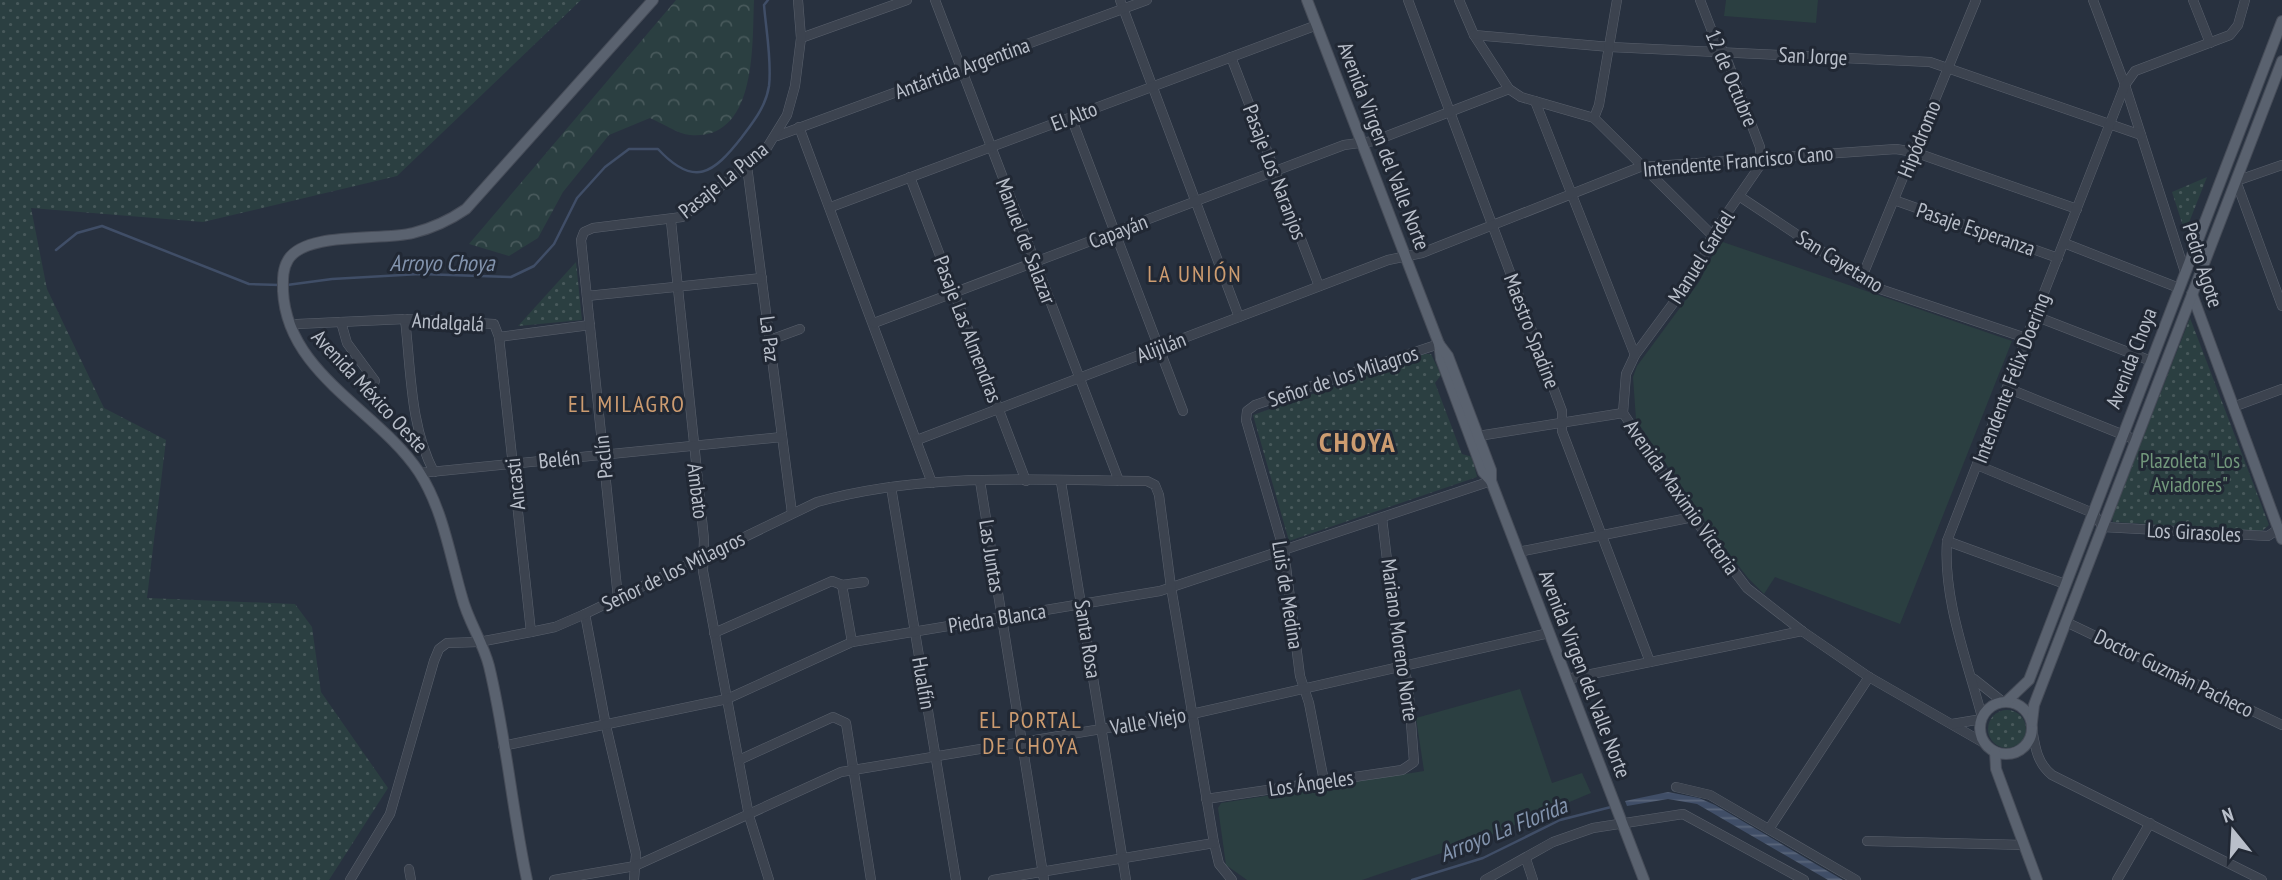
<svg xmlns="http://www.w3.org/2000/svg" width="2282" height="880" font-family="'PT Sans Narrow',sans-serif">
	<style>
		.green { fill: url(#green-dots) }
		.forest { fill: url(#forest-crowns) }
		.pitch { fill: #2b3f41 }
		.water { fill: url(#water-rules) }
		.lines { fill: none; stroke-linecap: round; stroke-linejoin: round }
		.stream { stroke: #404e67; stroke-width: 2.5 }
		.minor-casing { stroke: #5a616d; stroke-width: 10 }
		.major-casing { stroke: #464c58; stroke-width: 12 }
		.minor { stroke: #3c434f; stroke-width: 9 }
		.major { stroke: #5a626f; stroke-width: 10 }
		.labels { text-anchor: middle; dominant-baseline: central; stroke-width: 6; stroke-linejoin: round; paint-order: stroke }
		.street-label { font-size: 21px; fill: #b9bfca; stroke: #212834 }
		.park-label { font-size: 21px; fill: #72987c; stroke: #212834 }
		.water-label { font-size: 23px; font-style: italic; fill: #8394ae; stroke: #212834 }
		.neighbourhood-label { font-size: 23px; letter-spacing: 2px; fill: #cd9c70; stroke: #212834 }
		.district-label { font-size: 28px; font-weight: bold; letter-spacing: 2px; fill: #cd9c70; stroke: #212834 }
	</style>
	<defs>
		<pattern id="green-dots" width="8" height="8" patternUnits="userSpaceOnUse" patternTransform="scale(1.75)"><rect width="8" height="8" fill="#2b3f41"/><path d="M2 2h.1M6 6h.1" fill="none" stroke="#48595b" stroke-width="1.8" stroke-linecap="round"/></pattern>
		<pattern id="forest-crowns" width="20" height="18" patternUnits="userSpaceOnUse" patternTransform="scale(1.75)"><rect width="20" height="18" fill="#2b3f41"/><path d="M2 6a3 3 0 1 1 6 0M12 15a3 3 0 1 1 6 0" fill="none" stroke="#48595b"/></pattern>
		<pattern id="water-rules" width="6" height="5" patternUnits="userSpaceOnUse" patternTransform="scale(1.75)"><rect width="6" height="5" fill="#404e67"/><path d="M0 2.5h6" fill="none" stroke="#5a667b"/></pattern>
	</defs>
	<rect width="100%" height="100%" fill="#28313f"/>
	<!-- green -->
	<g class="green">
		<path d="M 0,0 L 581,0 L 397,176 L 203,222 L 31,208 L 47,289 L 104,408 L 166,440 L 147,598 L 295,604 L 312,627 L 321,692 L 388,788 L 329,880 L 0,880 Z"/>
		<path d="M 2207,177 L 2188,225 L 2183,226 L 2172,192 Z"/>
		<path d="M 576,262 L 582,320 L 518,326 Z"/>
		<path d="M 2190,318 L 2269,525 L 2262,531 L 2113,522 L 2112,517 Z"/>
		<path d="M 1425,354 L 1431,354 L 1441,375 L 1435,383 L 1462,454 L 1472,457 L 1477,477 L 1289,541 L 1253,415 Z"/>
		<circle cx="2007" cy="729" r="19"/>
	</g>
	<!-- forest -->
	<path class="forest" d="M 676,0 L 754,0 C 752,43 758,141 690,135 C 678,134 662,123 650,118 L 609,135 L 563,192 L 538,238 L 509,256 L 469,244 Z"/>
	<!-- pitch -->
	<g class="pitch">
		<path d="M 1726,0 L 1818,0 L 1816,23 L 1724,16 Z"/>
		<path d="M 1720,241 L 2012,341 L 1900,624 L 1775,577 L 1764,594 L 1748,578 L 1713,533 L 1636,420 L 1633,377 L 1637,366 L 1699,282 Z"/>
		<path d="M 1520,689 L 1552,783 L 1582,773 L 1591,793 L 1474,842 L 1362,880 L 1247,880 L 1226,865 L 1218,808 L 1221,803 L 1424,771 L 1416,718 Z"/>
	</g>
	<!-- water -->
	<g class="water">
		<circle cx="1379" cy="437" r="8"/>
		<path d="M 1668,792 L 1699,798 L 1715,805 L 1843,880 L 1828,880 L 1697,804 L 1668,799 L 1627,806 L 1625,801 Z"/>
	</g>
	<g class="lines">
		<!-- stream -->
		<g class="stream">
			<path d="M 56,250 L 77,233 L 102,226 L 249,284 L 280,285"/>
			<path d="M 287,285 L 332,279 L 420,274 L 511,277 L 534,266 L 554,244 L 577,198 L 605,167 L 629,149 L 658,149 C 694,188 713,174 742,137 C 754,121 766,106 769,86 C 772,61 766,30 764,5 L 768,0"/>
			<path d="M 1412,880 L 1483,858 L 1560,820 L 1611,807"/>
		</g>
		<defs>
			<g id="minor">
				<path d="M 935,0 L 1119,481"/>
				<path d="M 1120,0 L 1239,317"/>
				<path d="M 1408,0 L 1562,411 L 1562,431 L 1650,662"/>
				<path d="M 1459,0 L 1474,35 L 1509,89 L 1521,97 L 1594,118 L 1712,235"/>
				<path d="M 1700,0 L 1715,39 L 1724,52 L 1760,147 L 1761,164 L 1712,235 L 1700,267 L 1635,355 L 1626,374 L 1623,413 L 1693,517 L 1747,588 L 1802,631 L 1869,677 L 1984,743"/>
				<path d="M 2093,0 L 2125,85 L 2185,272"/>
				<path d="M 2193,0 L 2210,43"/>
				<path d="M 1474,35 L 1610,47 L 1930,62 L 2141,135"/>
				<path d="M 801,38 L 907,0"/>
				<path d="M 1231,57 L 1319,286"/>
				<path d="M 1535,101 L 1635,355"/>
				<path d="M 1071,117 L 1183,411"/>
				<path d="M 1594,118 L 1599,105 L 1617,0"/>
				<path d="M 799,127 L 932,483"/>
				<path d="M 777,136 L 1147,0"/>
				<path d="M 2282,165 L 2236,181 L 2282,306"/>
				<path d="M 747,166 L 792,513"/>
				<path d="M 910,177 L 1026,481"/>
				<path d="M 1739,196 L 1877,288 L 2026,338"/>
				<path d="M 1894,200 L 2058,258"/>
				<path d="M 831,207 L 1317,25"/>
				<path d="M 671,221 L 704,539 L 703,571 L 749,816 L 769,880"/>
				<path d="M 2064,243 L 2179,288"/>
				<path d="M 1862,277 L 1976,0"/>
				<path d="M 587,296 L 762,278"/>
				<path d="M 2035,316 L 2151,361"/>
				<path d="M 405,319 C 411,370 410,427 434,472"/>
				<path d="M 341,322 L 347,343 L 375,381"/>
				<path d="M 874,323 L 1344,145 L 1374,141 L 1509,89"/>
				<path d="M 297,324 L 405,319 L 494,324 L 499,337 L 531,632"/>
				<path d="M 499,337 L 590,325"/>
				<path d="M 770,340 L 800,329"/>
				<path d="M 2007,388 L 2136,440"/>
				<path d="M 2233,407 L 2282,389"/>
				<path d="M 1472,437 L 1623,413"/>
				<path d="M 917,440 L 1388,260 L 1422,253 L 1640,167 L 1896,149 L 1914,152 L 2077,209"/>
				<path d="M 1977,465 L 2093,513 L 2103,527 L 2268,536 L 2281,527"/>
				<path d="M 420,473 L 782,437"/>
				<path d="M 980,481 L 1044,880"/>
				<path d="M 1061,482 L 1126,880"/>
				<path d="M 891,487 L 956,880"/>
				<path d="M 1947,541 L 2065,584"/>
				<path d="M 1518,552 L 1693,517"/>
				<path d="M 842,585 L 852,642"/>
				<path d="M 618,598 L 581,240 L 584,232 L 593,228 L 682,217 L 765,151 L 787,115 L 795,86 L 801,38 L 798,0"/>
				<path d="M 585,614 L 606,726 L 636,854 L 634,880"/>
				<path d="M 2066,622 L 2282,725"/>
				<path d="M 714,633 L 832,581 L 842,585 L 864,582"/>
				<path d="M 1567,679 L 1802,631"/>
				<path d="M 1974,679 L 2003,702"/>
				<path d="M 1982,717 C 1967,660 1943,600 1947,541 L 2125,85 L 2135,71 L 2230,35 L 2238,25 L 2245,0"/>
				<path d="M 1952,724 L 1982,719"/>
				<path d="M 2032,728 C 2035,747 2037,763 2052,775 L 2262,880"/>
				<path d="M 503,746 L 727,699 L 852,642 L 1160,591 L 1491,481"/>
				<path d="M 739,760 L 833,717 L 846,723 L 871,880"/>
				<path d="M 1324,781 L 1309,703 L 1300,676 L 1284,551 L 1246,420 L 1247,411 L 1255,405 L 1439,344"/>
				<path d="M 1676,787 L 1710,795 L 1856,880"/>
				<path d="M 1206,799 L 1402,770 L 1414,762 L 1408,683 L 1398,652 L 1382,518"/>
				<path d="M 1769,829 L 1869,677"/>
				<path d="M 1867,841 L 2024,845"/>
				<path d="M 1526,859 L 1533,880"/>
				<path d="M 409,869 L 411,880"/>
				<path d="M 350,880 L 390,814 L 434,661 L 439,649 L 447,643 L 479,642 L 531,632 L 555,627 L 585,614 L 817,502 C 923,472 1038,480 1147,481 L 1155,485 L 1159,495 L 1171,587 L 1214,843 L 1219,864 L 1232,880"/>
				<path d="M 554,880 L 635,866 L 841,772 L 1192,714 L 1549,633"/>
				<path d="M 993,880 L 1214,843"/>
				<path d="M 1485,880 L 1553,842 L 1593,828 L 1683,814 L 1804,880"/>
				<path d="M 2117,880 L 2150,823"/>
			</g>
			<g id="major">
				<path d="M 1307,0 L 1439,344 L 1441,359 L 1483,472 L 1491,481"/>
				<path d="M 2192,294 L 2282,539"/>
				<path d="M 1439,344 L 1448,356 L 1491,470 L 1491,481 L 1644,880"/>
				<circle cx="2006" cy="728" r="26"/>
				<path d="M 2006,702 L 2029,680 L 2282,21"/>
				<path d="M 2032,722 L 2034,705 L 2282,61"/>
				<path d="M 1995,752 L 1996,769 L 2037,880"/>
				<path d="M 527,880 C 512,809 506,736 489,666 C 483,642 468,621 462,597 C 450,556 443,509 419,472 C 378,410 287,374 283,291 C 283,281 282,270 288,260 C 305,231 381,241 413,233 C 433,228 450,220 466,209 L 653,0"/>
			</g>
		</defs>
		<!-- minor casing -->
		<use href="#minor" class="minor-casing"/>
		<!-- major casing -->
		<use href="#major" class="major-casing"/>
		<!-- minor -->
		<use href="#minor" class="minor"/>
		<!-- major -->
		<use href="#major" class="major"/>
	</g>
	<g class="labels">
		<!-- street labels -->
		<g class="street-label">
			<text transform="translate(1813 56) rotate(3)">San Jorge</text>
			<text transform="translate(962 68) rotate(-20)">Antártida Argentina</text>
			<text transform="translate(1732 78) rotate(67)">12 de Octubre</text>
			<text transform="translate(1074 116) rotate(-21)">El Alto</text>
			<text transform="translate(1919 139) rotate(-68)">Hipódromo</text>
			<text transform="translate(1384 146) rotate(69)">Avenida Virgen del Valle Norte</text>
			<text transform="translate(1738 161) rotate(-5)">Intendente Francisco Cano</text>
			<text transform="translate(1275 172) rotate(69)">Pasaje Los Naranjos</text>
			<text transform="translate(723 180) rotate(-39)">Pasaje La Puna</text>
			<text transform="translate(1976 229) rotate(19)">Pasaje Esperanza</text>
			<text transform="translate(1118 231) rotate(-21)">Capayán</text>
			<text transform="translate(1026 241) rotate(69)">Manuel de Salazar</text>
			<text transform="translate(1701 257) rotate(-58)">Manuel Gardel</text>
			<text transform="translate(1840 261) rotate(32)">San Cayetano</text>
			<text transform="translate(2203 265) rotate(72)">Pedro Agote</text>
			<text transform="translate(448 322) rotate(3)">Andalgalá</text>
			<text transform="translate(968 329) rotate(69)">Pasaje Las Almendras</text>
			<text transform="translate(1532 331) rotate(69)">Maestro Spadine</text>
			<text transform="translate(770 339) rotate(83)">La Paz</text>
			<text transform="translate(1161 347) rotate(-21)">Alijilán</text>
			<text transform="translate(2131 358) rotate(-69)">Avenida Choya</text>
			<text transform="translate(1343 376) rotate(-18)">Señor de los Milagros</text>
			<text transform="translate(2011 378) rotate(-69)">Intendente Félix Doering</text>
			<text transform="translate(370 391) rotate(47)">Avenida México Oeste</text>
			<text transform="translate(603 457) rotate(-96)">Paclín</text>
			<text transform="translate(559 459) rotate(-6)">Belén</text>
			<text transform="translate(515 484) rotate(-96)">Ancasti</text>
			<text transform="translate(698 491) rotate(83)">Ambato</text>
			<text transform="translate(1682 497) rotate(55)">Avenida Maximio Victoria</text>
			<text transform="translate(2194 532) rotate(3)">Los Girasoles</text>
			<text transform="translate(992 556) rotate(81)">Las Juntas</text>
			<text transform="translate(673 571) rotate(-26)">Señor de los Milagros</text>
			<text transform="translate(1288 595) rotate(81)">Luis de Medina</text>
			<text transform="translate(997 618) rotate(-9)">Piedra Blanca</text>
			<text transform="translate(1088 639) rotate(81)">Santa Rosa</text>
			<text transform="translate(1400 640) rotate(82)">Mariano Moreno Norte</text>
			<text transform="translate(2174 673) rotate(26)">Doctor Guzmán Pacheco</text>
			<text transform="translate(1585 674) rotate(69)">Avenida Virgen del Valle Norte</text>
			<text transform="translate(924 683) rotate(80)">Hualfín</text>
			<text transform="translate(1148 721) rotate(-10)">Valle Viejo</text>
			<text transform="translate(1311 783) rotate(-8)">Los Ángeles</text>
		</g>
		<!-- park labels -->
		<g class="park-label">
			<text x="2190" y="460">Plazoleta "Los<tspan x="2190" dy="24">Aviadores"</tspan></text>
		</g>
		<!-- water labels -->
		<g class="water-label">
			<text x="442" y="262">Arroyo Choya</text>
			<text transform="translate(1503 829) rotate(-22)">Arroyo La Florida</text>
		</g>
		<!-- neighbourhood labels -->
		<g class="neighbourhood-label">
			<text x="1195" y="273">LA UNIÓN</text>
			<text x="627" y="403">EL MILAGRO</text>
			<text x="1031" y="719">EL PORTAL<tspan x="1031" dy="26">DE CHOYA</tspan></text>
		</g>
		<!-- district labels -->
		<g class="district-label">
			<text x="1358" y="441">CHOYA</text>
		</g>
	</g>
	<!-- north arrow -->
	<g transform="translate(2233 831) rotate(342)" stroke="#212834" stroke-width="5" paint-order="stroke">
	<path d="M0-5L12 26L0 18L-12 26Z" fill="#b9bfca"/>
	<text y="-10" font-size="19" font-weight="bold" text-anchor="middle" fill="#b9bfca">N</text>
	</g>
</svg>
